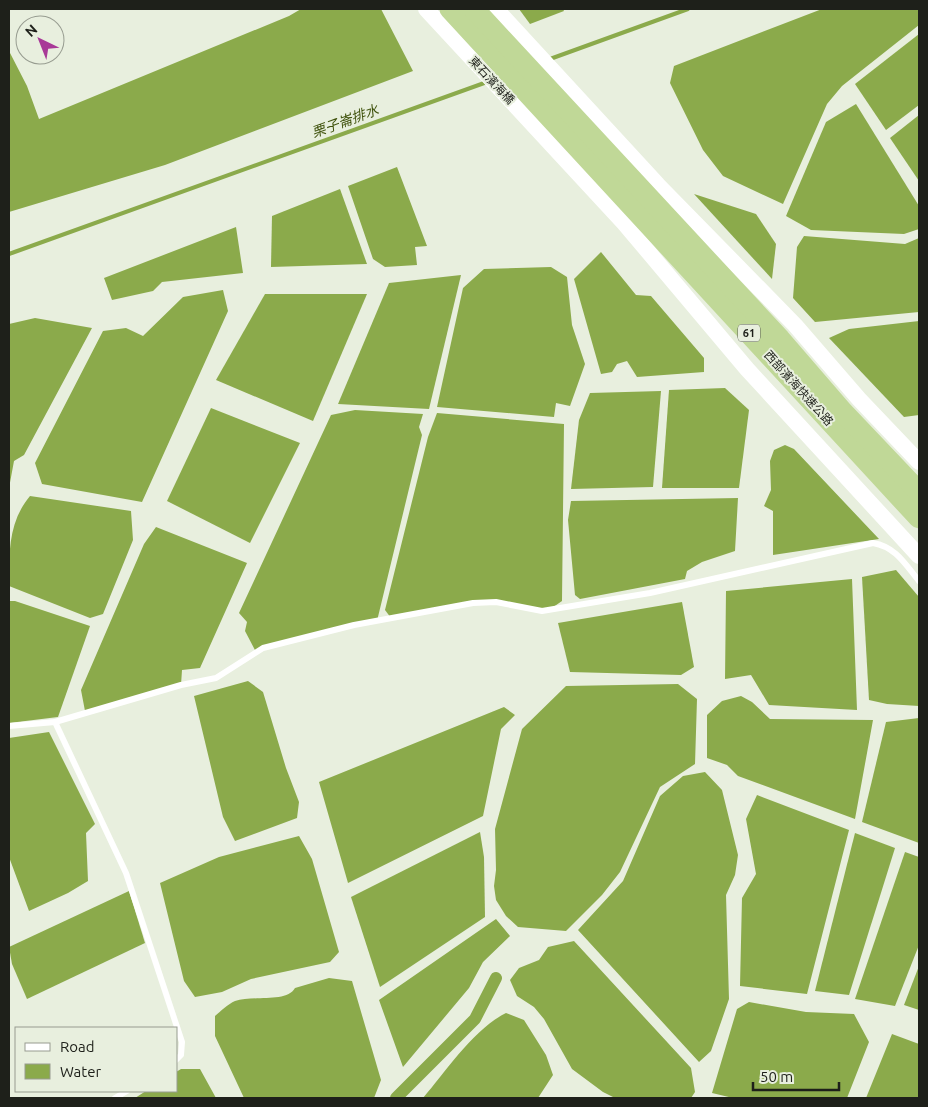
<svg xmlns="http://www.w3.org/2000/svg" width="928" height="1107" font-family="Ubuntu,'Noto Sans TC',sans-serif">
	<style>
		.water { fill: #8baa4b }
		.lines { fill: none; stroke-linecap: round; stroke-linejoin: round }
		.stream { stroke: #8baa4b; stroke-width: 4 }
		.canal { stroke: #8baa4b; stroke-width: 12 }
		.service { stroke: #fff; stroke-width: 6 }
		.tertiary { stroke: #fff; stroke-width: 16 }
		.trunk { stroke: #c0d897; stroke-width: 21 }
		.labels { text-anchor: middle; dominant-baseline: central; stroke-width: 4; stroke-linejoin: round; paint-order: stroke }
		.shield { fill: #e8efde; stroke: #5b5e55; stroke-width: 1 }
		.shield-label { font-size: 11px; font-weight: bold; fill: #1e201a }
		.street-label { font-size: 12px; fill: #1e201a; stroke: #e8efde }
		.water-label { font-size: 14px; font-style: italic; fill: #3f520c; stroke: #e8efde }
	</style>
	<rect width="100%" height="100%" fill="#e8efde"/>
	<!-- water -->
	<g class="water">
		<path d="M 301,9 L 381,9 L 413,71 L 165,165 L 9,212 L 9,51 L 27,86 L 39,119 L 289,16 Z"/>
		<path d="M 519,9 L 563,9 L 564,11 L 530,24 Z"/>
		<path d="M 822,9 L 919,9 L 919,25 L 842,86 L 827,104 L 783,204 L 723,176 L 703,150 L 670,83 L 674,66 Z"/>
		<path d="M 919,34 L 919,105 L 886,130 L 855,84 Z"/>
		<path d="M 856,104 L 919,206 L 919,229 L 904,234 L 811,230 L 786,216 L 826,122 Z"/>
		<path d="M 919,115 L 919,181 L 890,138 Z"/>
		<path d="M 397,167 L 427,246 L 415,247 L 417,265 L 385,267 L 373,259 L 348,186 Z"/>
		<path d="M 340,189 L 367,264 L 271,267 L 272,216 Z"/>
		<path d="M 694,194 L 756,214 L 776,244 L 772,279 Z"/>
		<path d="M 236,227 L 243,273 L 162,282 L 153,291 L 112,300 L 104,278 Z"/>
		<path d="M 804,236 L 905,244 L 919,238 L 919,312 L 815,322 L 793,298 L 797,247 Z"/>
		<path d="M 601,252 L 636,295 L 651,296 L 704,358 L 704,372 L 637,377 L 627,361 L 617,364 L 612,372 L 601,374 L 574,279 Z"/>
		<path d="M 551,267 L 567,277 L 572,325 L 585,364 L 570,406 L 556,403 L 554,417 L 437,407 L 463,288 L 484,269 Z"/>
		<path d="M 461,275 L 429,409 L 338,404 L 389,283 Z"/>
		<path d="M 223,290 L 228,311 L 142,502 L 42,484 L 35,463 L 103,331 L 126,328 L 143,336 L 183,297 Z"/>
		<path d="M 265,294 L 367,294 L 313,421 L 216,380 Z"/>
		<path d="M 35,318 L 92,328 L 24,455 L 14,461 L 9,488 L 9,324 Z"/>
		<path d="M 919,321 L 919,415 L 904,417 L 829,338 L 849,329 Z"/>
		<path d="M 725,388 L 749,410 L 739,488 L 662,488 L 669,390 Z"/>
		<path d="M 661,391 L 653,487 L 571,489 L 579,420 L 590,393 Z"/>
		<path d="M 211,408 L 300,443 L 250,543 L 167,501 Z"/>
		<path d="M 355,410 L 423,414 L 419,427 L 422,435 L 377,621 L 256,652 L 245,631 L 247,622 L 239,613 L 331,415 Z"/>
		<path d="M 437,413 L 564,424 L 562,601 L 549,610 L 485,602 L 391,618 L 385,610 L 428,437 Z"/>
		<path d="M 785,445 L 794,449 L 879,539 L 773,555 L 773,511 L 764,506 L 771,490 L 770,461 L 774,450 Z"/>
		<path d="M 30,496 L 131,511 L 133,540 L 103,614 L 90,618 L 9,586 C 9,554 8,522 30,496 Z"/>
		<path d="M 738,498 L 735,551 L 702,562 L 687,571 L 685,579 L 580,599 L 575,595 L 568,520 L 571,501 Z"/>
		<path d="M 156,527 L 247,563 L 200,668 L 182,670 L 181,685 L 85,711 L 81,690 L 144,544 Z"/>
		<path d="M 896,570 L 919,597 L 919,706 L 887,704 L 869,700 L 862,577 Z"/>
		<path d="M 852,579 L 857,710 L 769,705 L 751,675 L 725,679 L 726,591 Z"/>
		<path d="M 9,601 L 15,601 L 90,626 L 58,717 L 9,723 Z"/>
		<path d="M 682,602 L 694,667 L 681,675 L 570,672 L 558,623 Z"/>
		<path d="M 248,681 L 263,692 L 286,768 L 299,802 L 297,818 L 235,841 L 223,817 L 194,696 Z"/>
		<path d="M 678,684 L 697,699 L 695,764 L 660,787 L 620,872 L 602,895 L 566,931 L 518,927 L 506,916 L 496,900 L 494,886 L 496,870 L 495,829 L 522,729 L 566,686 Z"/>
		<path d="M 741,696 L 752,702 L 770,719 L 873,720 L 855,819 L 738,776 L 727,765 L 707,758 L 707,715 L 722,701 Z"/>
		<path d="M 504,707 L 515,715 L 501,729 L 483,816 L 348,883 L 319,782 Z"/>
		<path d="M 919,718 L 919,843 L 862,822 L 886,722 Z"/>
		<path d="M 49,732 L 95,824 L 86,833 L 88,881 L 68,893 L 29,911 L 9,857 L 9,738 Z"/>
		<path d="M 705,772 L 722,790 L 738,855 L 735,875 L 726,895 L 729,999 L 711,1051 L 699,1062 L 578,930 L 623,881 L 660,796 L 683,776 Z"/>
		<path d="M 757,795 L 849,830 L 807,994 L 740,986 L 742,898 L 756,874 L 746,819 Z"/>
		<path d="M 480,832 L 484,857 L 485,917 L 380,987 L 351,897 Z"/>
		<path d="M 855,833 L 895,848 L 849,995 L 815,991 Z"/>
		<path d="M 299,836 L 312,859 L 339,952 L 330,962 L 251,979 L 222,992 L 195,997 L 184,981 L 160,883 L 219,857 Z"/>
		<path d="M 905,852 L 919,857 L 919,945 L 895,1006 L 855,999 Z"/>
		<path d="M 129,891 L 145,943 L 27,999 L 12,964 L 9,947 Z"/>
		<path d="M 496,919 L 510,936 L 483,962 L 469,988 L 403,1067 L 379,1000 Z"/>
		<path d="M 574,941 L 691,1068 L 695,1092 L 691,1098 L 615,1098 L 603,1092 L 572,1069 L 544,1019 L 534,1007 L 517,996 L 510,980 L 519,968 L 539,960 L 548,947 Z"/>
		<path d="M 919,966 L 919,1010 L 904,1005 Z"/>
		<path d="M 329,978 L 352,981 L 381,1080 L 374,1098 L 244,1098 L 215,1036 L 215,1016 C 221,1011 228,1004 235,1001 C 253,995 287,1003 295,988 Z"/>
		<path d="M 749,1002 L 806,1012 L 854,1014 L 869,1042 L 847,1098 L 733,1098 L 712,1093 L 737,1009 Z"/>
		<path d="M 506,1013 L 524,1020 L 546,1055 L 553,1075 L 538,1098 L 423,1098 C 446,1071 474,1029 506,1013 Z"/>
		<path d="M 892,1034 L 919,1044 L 919,1098 L 866,1098 Z"/>
		<path d="M 181,1069 L 200,1069 L 216,1098 L 135,1098 L 146,1091 L 176,1091 L 176,1072 Z"/>
	</g>
	<g class="lines">
		<!-- stream -->
		<g class="stream">
			<path d="M 550,59 L 688,9"/>
			<path d="M 9,254 L 487,82"/>
		</g>
		<!-- canal -->
		<path class="canal" d="M 396,1098 L 475,1019 L 496,978"/>
		<!-- service -->
		<g class="service">
			<path d="M 55,722 L 126,873 L 182,1042 L 181,1055 L 176,1060"/>
			<path d="M 9,726 L 55,722 L 181,685 L 216,678 L 263,648 L 354,625 L 473,603 L 496,602 L 542,611 L 650,593 L 873,543 C 896,547 905,564 919,581"/>
			<path d="M 115,1098 L 127,1091"/>
		</g>
		<!-- tertiary -->
		<g class="tertiary">
			<path d="M 426,9 L 624,223 L 747,369 L 919,556"/>
			<path d="M 496,9 L 658,185 L 795,325 L 859,399 L 919,462"/>
		</g>
		<!-- trunk -->
		<g class="trunk">
			<path d="M 450,9 L 919,518"/>
			<path d="M 474,9 L 780,339 L 843,412 L 919,492"/>
		</g>
	</g>
	<g class="labels">
		<!-- shield labels -->
		<rect class="shield" x="738" y="324.5" width="22" height="17" rx="4"/>
		<g class="shield-label">
			<text x="749" y="333">61</text>
		</g>
		<!-- street labels -->
		<g class="street-label">
			<text transform="translate(492 80) rotate(47)">東石濱海橋</text>
			<text transform="translate(799 388) rotate(48)">西部濱海快速公路</text>
		</g>
		<!-- water labels -->
		<g class="water-label">
			<text transform="translate(345 121) rotate(-20)">栗子崙排水</text>
		</g>
	</g>
	<!-- border -->
	<rect width="928" height="1107" fill="none" stroke="#1e201a" stroke-width="20"/>
	<!-- legend -->
	<rect x="15" y="1027" width="162" height="65" fill="#e8efde" stroke="#979c90"/>
	<rect x="25" y="1043" width="25" height="8" fill="#ffffff" stroke="#979c90"/>
	<text x="60" y="1052" font-size="15" fill="#1e201a">Road</text>
	<rect x="25" y="1064" width="25" height="15" fill="#8baa4b" stroke="#979c90"/>
	<text x="60" y="1077" font-size="15" fill="#1e201a">Water</text>
	<!-- north arrow -->
	<g transform="translate(40 40) rotate(317)"><circle r="24" fill="#e8efde" stroke="#979c90"/>
	<path d="M0-4L9 19L0 12L-9 19Z" fill="#a83997"/>
	<text y="-8" font-size="14" font-weight="bold" text-anchor="middle" fill="#1e201a">N</text>
	</g>
	<!-- scale -->
	<path d="M753 1082v8h86v-8" fill="none" stroke="#1e201a" stroke-width="2.5"/>
	<text x="760" y="1082" font-size="15" fill="#1e201a" stroke="#e8efde" stroke-width="4" paint-order="stroke">50 m</text>
</svg>
